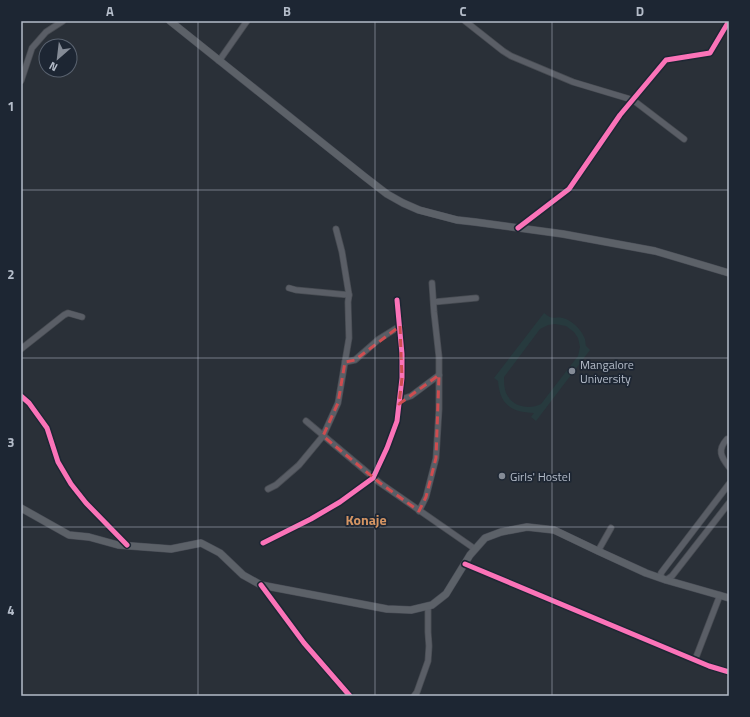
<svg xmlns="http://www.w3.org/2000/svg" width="750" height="717" font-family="'Titillium Web',sans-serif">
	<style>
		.garden { fill: #273a3e; fill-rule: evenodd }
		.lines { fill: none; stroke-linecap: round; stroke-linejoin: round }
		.minor-casing { stroke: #484c53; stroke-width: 7 }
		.major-casing { stroke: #484c55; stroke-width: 8 }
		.minor { stroke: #5a5e66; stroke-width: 5.5 }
		.major { stroke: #5c6168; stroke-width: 7 }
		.cycleway-casing { stroke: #1d2633; stroke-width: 8 }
		.cycleway { stroke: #fb73b8; stroke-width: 5 }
		.marked { fill: none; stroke: #ce4d50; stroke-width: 3; stroke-dasharray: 8 5; stroke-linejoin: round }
		.grid { fill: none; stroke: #b4bcc9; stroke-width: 1; stroke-opacity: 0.55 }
		.poi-dot { fill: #848b96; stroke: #1d2633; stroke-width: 1.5 }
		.labels { text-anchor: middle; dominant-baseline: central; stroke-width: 3.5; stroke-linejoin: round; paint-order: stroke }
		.poi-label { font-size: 12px; fill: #b4bcc9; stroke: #1d2633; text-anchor: start }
		.quarter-label { font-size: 14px; font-weight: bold; fill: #d59563; stroke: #1d2633 }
		.neatline { fill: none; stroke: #b4bcc9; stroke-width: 1.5 }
		.grid-label { font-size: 13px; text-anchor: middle; font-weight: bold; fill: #b4bcc9 }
	</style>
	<rect width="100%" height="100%" fill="#2a3038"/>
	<!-- garden -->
	<path class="garden" d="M 544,313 C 554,321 553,316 563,318 C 571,320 581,329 584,337 C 586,340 585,343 586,346 L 590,350 L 536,421 L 531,417 L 534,413 C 511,412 500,405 498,381 L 494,378 ZM 555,324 L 566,326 L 574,332 L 578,338 L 580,347 L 578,356 L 541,404 C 529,410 512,407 506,393 C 504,387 504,382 504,377 L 540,329 L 548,325 Z"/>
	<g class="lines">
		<defs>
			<g id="minor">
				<path d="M 465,21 L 503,51 L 511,56 L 573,82 L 633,100 L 684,139"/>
				<path d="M 219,61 L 247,21"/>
				<path d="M 21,81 L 32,48 L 46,32 L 63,21"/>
				<path d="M 518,228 L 569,189 L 620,115 L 666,60 L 710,53 L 729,21"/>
				<path d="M 289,288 L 296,290 L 349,295"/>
				<path d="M 434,302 L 476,298"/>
				<path d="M 21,349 L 64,315 L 68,313 L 82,317"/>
				<path d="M 345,362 L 355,360 L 379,339 L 400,326"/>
				<path d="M 21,396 L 29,403 L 47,428 L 58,462 L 71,484 L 86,503 L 127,545"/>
				<path d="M 399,400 L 411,396 L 439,375"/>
				<path d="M 306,421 L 380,483 L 475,549"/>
				<path d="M 729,439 L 727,439 C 717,450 721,457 729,467"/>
				<path d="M 268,489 L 276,485 L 299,465 L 323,436 L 338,403 L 349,338 L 348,302 L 349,295 L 342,252 L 336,229"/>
				<path d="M 419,511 L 426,497 L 436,458 L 439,409 L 439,357 L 434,312 L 432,283"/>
				<path d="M 263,543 L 311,519 L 340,502 L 373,478 L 387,448 L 397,421 L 402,378 L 402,354 L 397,300"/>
				<path d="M 598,551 L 611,528"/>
				<path d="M 465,564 L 709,666 L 729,672"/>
				<path d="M 661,578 L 661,573 L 664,569 L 729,484"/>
				<path d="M 666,580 L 672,576 L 729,503"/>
				<path d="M 261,585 L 304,643 L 350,696"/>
				<path d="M 695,660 L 720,595"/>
				<path d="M 414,696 L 417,692 L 428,661 L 429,646 L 428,632 L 428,606"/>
			</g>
			<g id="major">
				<path d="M 170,21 L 365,177 L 387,194 L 403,203 L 419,210 L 457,220 L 475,222 L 563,234 L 655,251 L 729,273"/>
				<path d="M 21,508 L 69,535 L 89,537 L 118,545 L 171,549 L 201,543 L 220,553 L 243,575 L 261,585 L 387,609 L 411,610 L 432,605 L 446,594 L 470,555 L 485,538 L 501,532 L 527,527 L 554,530 L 598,551 L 646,573 L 666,580 L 729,598"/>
			</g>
		</defs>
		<!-- minor casing -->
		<use href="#minor" class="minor-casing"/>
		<!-- major casing -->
		<use href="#major" class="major-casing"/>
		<!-- minor -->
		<use href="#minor" class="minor"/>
		<!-- major -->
		<use href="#major" class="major"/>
		<defs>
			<g id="cycleway">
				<path d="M 518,228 L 569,189 L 620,115 L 666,60 L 710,53 L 729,21"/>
				<path d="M 21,396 L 29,403 L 47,428 L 58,462 L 71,484 L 86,503 L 127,545"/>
				<path d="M 263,543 L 311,519 L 340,502 L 373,478 L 387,448 L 397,421 L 402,378 L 402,354 L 397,300"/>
				<path d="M 465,564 L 709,666 L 729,672"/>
				<path d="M 261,585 L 304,643 L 350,696"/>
			</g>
		</defs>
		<!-- cycleway casing -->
		<use href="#cycleway" class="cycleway-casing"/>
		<!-- cycleway -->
		<use href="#cycleway" class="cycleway"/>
	</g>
	<!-- marked area -->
	<path class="marked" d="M 400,326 L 402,378 L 399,404 L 439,375 L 436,458 L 426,497 L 419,511 L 380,483 L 323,436 L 338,403 L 345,362 L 355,360 Z"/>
	<!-- grid -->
	<path class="grid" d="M 198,21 L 198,696M 375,21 L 375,696M 552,21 L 552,696M 21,190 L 729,190M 21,358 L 729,358M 21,527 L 729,527"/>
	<!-- markers -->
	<g class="poi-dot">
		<circle cx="572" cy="371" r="4"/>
		<circle cx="502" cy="476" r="4"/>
	</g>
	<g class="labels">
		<!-- poi labels -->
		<g class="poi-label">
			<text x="580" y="364">Mangalore<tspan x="580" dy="14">University</tspan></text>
			<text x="510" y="476">Girls' Hostel</text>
		</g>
		<!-- quarter labels -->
		<g class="quarter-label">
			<text x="366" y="519">Konaje</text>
		</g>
	</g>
	<!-- border -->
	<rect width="750" height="717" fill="none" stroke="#1d2633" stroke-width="44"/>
	<!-- north arrow -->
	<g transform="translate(58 58) rotate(208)"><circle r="19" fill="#1d2633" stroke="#59626f"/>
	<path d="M0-3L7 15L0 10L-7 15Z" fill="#848b96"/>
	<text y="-6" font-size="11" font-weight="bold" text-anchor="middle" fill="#b4bcc9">N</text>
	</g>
	<rect x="22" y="22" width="706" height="673" class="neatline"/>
	<g class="grid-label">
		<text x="110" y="16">A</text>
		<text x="287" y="16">B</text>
		<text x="463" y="16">C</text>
		<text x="640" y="16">D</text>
		<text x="11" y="111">1</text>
		<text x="11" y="279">2</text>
		<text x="11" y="447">3</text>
		<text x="11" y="615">4</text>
	</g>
</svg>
